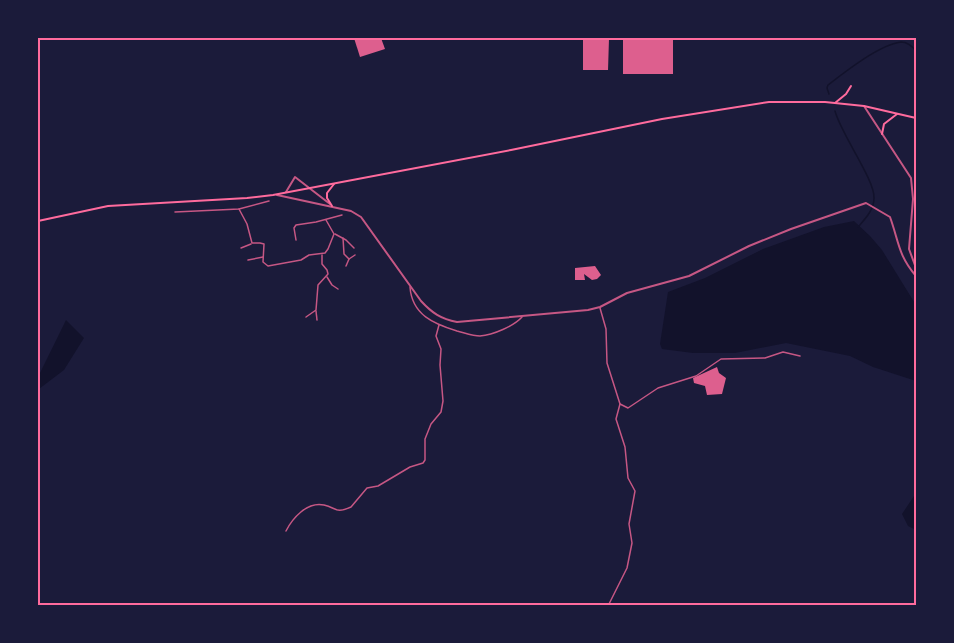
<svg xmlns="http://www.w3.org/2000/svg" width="954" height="643" font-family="Montserrat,sans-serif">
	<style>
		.water { fill: #12122b }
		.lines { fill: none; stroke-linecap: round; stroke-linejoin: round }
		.stream { stroke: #12122b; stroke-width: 1.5 }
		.building { fill: #dd5f8e }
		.minor { stroke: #c65784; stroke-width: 1.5 }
		.tertiary { stroke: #c65784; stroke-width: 2 }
		.secondary { stroke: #ff6b9d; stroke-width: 2 }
		.neatline { fill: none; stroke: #ff6b9d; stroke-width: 2 }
	</style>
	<rect width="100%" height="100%" fill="#1b1b3a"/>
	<!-- water -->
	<g class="water">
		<path d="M 854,221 L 870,236 L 882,250 L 916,305 L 916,381 L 873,367 L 850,356 L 786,343 L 735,353 L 693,353 L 662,349 L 660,344 L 668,292 L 705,278 L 763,249 L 824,227 Z"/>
		<path d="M 66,320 L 84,338 L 64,370 L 39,389 L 38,380 L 40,373 Z"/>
		<path d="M 916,493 L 916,530 L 908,526 L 902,514 Z"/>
	</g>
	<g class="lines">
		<!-- stream -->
		<g class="stream">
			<path d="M 829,94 L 827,88 L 828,85 C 846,71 879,45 901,42 C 908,42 912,46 916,51"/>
			<path d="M 835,111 C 841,134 875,180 874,198 C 874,210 865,219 858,227"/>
		</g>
	</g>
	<!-- building -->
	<g class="building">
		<path d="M 354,38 L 381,38 L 385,49 L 360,57 Z"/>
		<path d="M 583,38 L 609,38 L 608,70 L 583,70 Z"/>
		<rect x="623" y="38" width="50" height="36"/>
		<path d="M 595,266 L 601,275 L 597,279 L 592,280 L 584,274 L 585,280 L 575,280 L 575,268 Z"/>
		<path d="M 717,367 L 719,373 L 726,378 L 722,394 L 707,395 L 705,386 L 694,383 L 693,378 Z"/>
	</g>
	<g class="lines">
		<!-- minor -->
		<g class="minor">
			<path d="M 239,209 L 247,224 L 252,243 L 260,243 L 264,244 L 263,262 L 268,266 L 301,260 L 309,255 L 325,253 L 328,249 L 334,234 L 326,220"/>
			<path d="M 175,212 L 239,209 L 269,201"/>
			<path d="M 335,234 L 346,240 L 354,248"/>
			<path d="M 343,238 L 344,254 L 349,259 L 355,255"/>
			<path d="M 296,240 L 294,228 L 296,225 L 316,222 L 342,215"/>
			<path d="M 241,248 L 251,244"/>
			<path d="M 248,260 L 263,257"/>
			<path d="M 346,266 L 349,259"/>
			<path d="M 327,277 L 332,285 L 338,289"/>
			<path d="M 410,287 C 412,315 434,324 457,331 C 465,333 473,336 480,336 C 493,335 514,326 522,317"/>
			<path d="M 600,308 L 606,329 L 607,363 L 620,404 L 628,408 L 658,388 L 696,376 L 721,359 L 765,358 L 783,352 L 800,356"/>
			<path d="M 316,311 L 317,320"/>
			<path d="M 306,317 L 316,310 L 318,285 L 328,274 L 327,270 L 322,264 L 322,255"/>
			<path d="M 286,531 C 292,519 307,501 324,505 C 337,508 335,514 351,507 L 367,488 L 378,486 L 410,467 L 423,463 L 425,460 L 425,439 L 431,424 L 441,412 L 443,401 L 440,365 L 441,349 L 436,336 L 439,325"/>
			<path d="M 608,606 L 627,568 L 632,543 L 629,524 L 635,491 L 628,478 L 625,447 L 616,419 L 620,404"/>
		</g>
		<!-- tertiary -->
		<g class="tertiary">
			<path d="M 864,106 L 911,178 L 913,199 L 909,249 L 916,268"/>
			<path d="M 286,192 L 295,177 L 330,204"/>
			<path d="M 277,195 L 351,211 L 361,217 L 421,301 C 432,313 441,319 457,322 L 588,310 L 600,307 L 627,293 L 689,276 L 749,246 L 791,229 L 866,203 L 890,217 C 899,242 898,255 916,276"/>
		</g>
		<!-- secondary -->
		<g class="secondary">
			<path d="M 835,103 L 846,94 L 851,86"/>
			<path d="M 882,134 L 884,124 L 897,114"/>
			<path d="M 332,206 L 327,198 L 327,193 L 334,184"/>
			<path d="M 38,221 L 108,206 L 247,198 L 273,195 L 511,150 L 662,119 L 769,102 L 825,102 L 864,106 L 916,118"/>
		</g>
	</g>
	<!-- border -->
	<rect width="954" height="643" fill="none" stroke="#1b1b3a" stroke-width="78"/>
	<rect x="39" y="39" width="876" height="565" class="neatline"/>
</svg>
